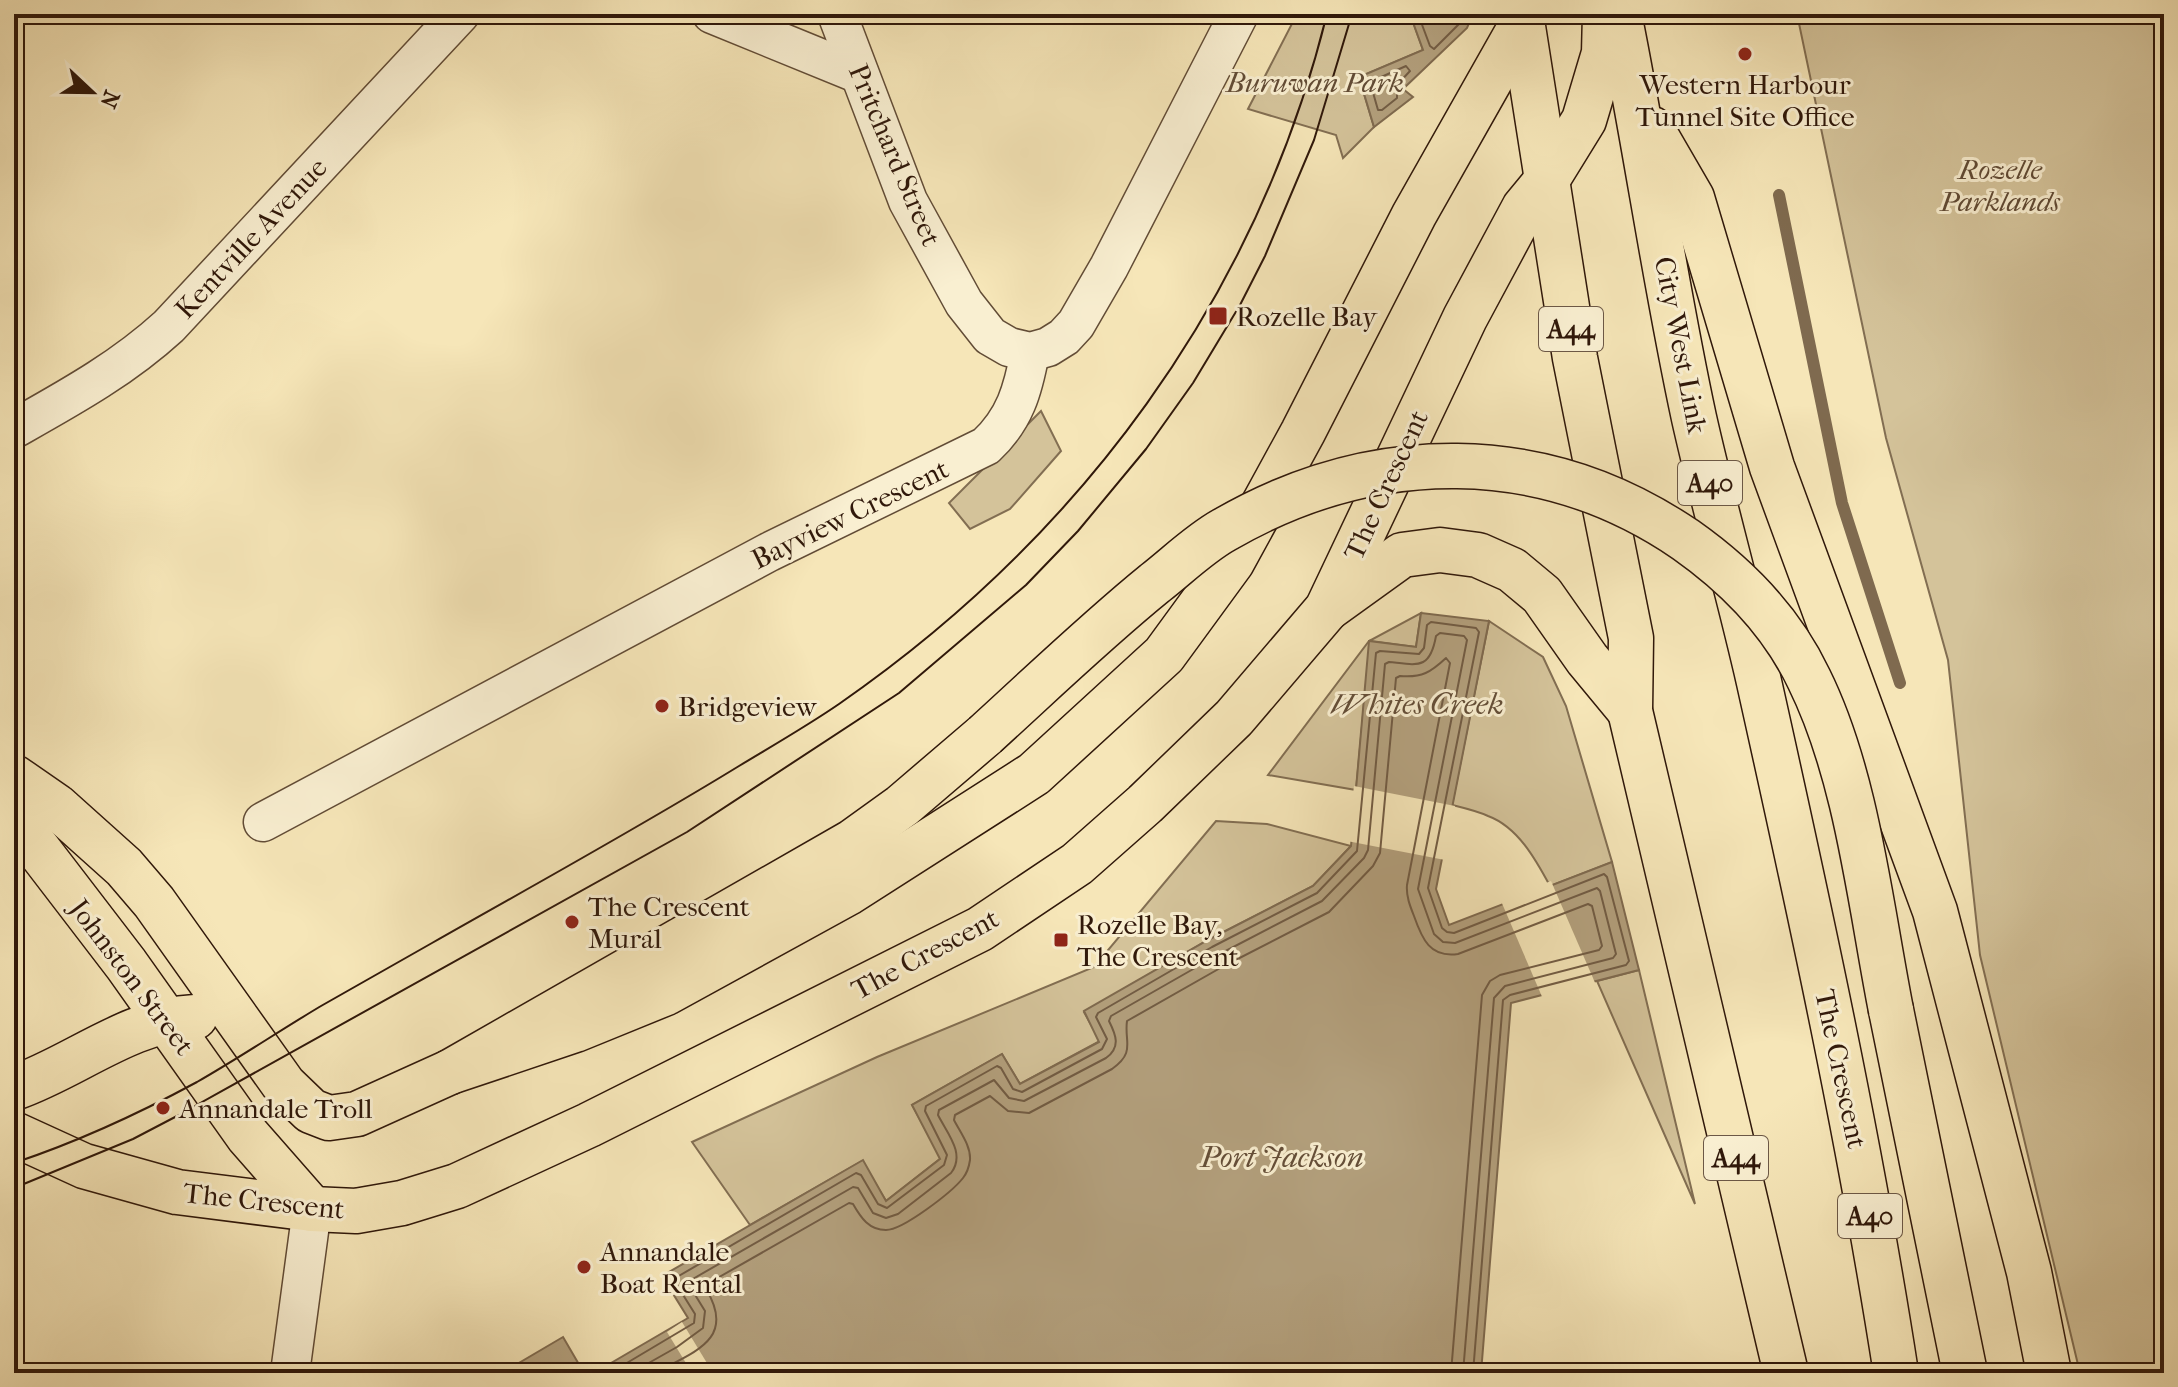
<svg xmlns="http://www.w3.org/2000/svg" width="2178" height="1387" font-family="'IM FELL French Canon',serif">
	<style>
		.green { fill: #d4c39a; stroke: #826e52; stroke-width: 2 }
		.water { fill: #b3a07d; stroke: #7f6a4f; stroke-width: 2 }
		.pier { fill: #f6e6b8 }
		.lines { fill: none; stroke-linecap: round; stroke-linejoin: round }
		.shore { stroke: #725c44; stroke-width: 2 }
		.stream { stroke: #7f6a4f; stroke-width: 12 }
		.minor-casing { stroke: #624c36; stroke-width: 41 }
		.major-casing { stroke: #30180a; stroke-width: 47 }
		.highway-casing { stroke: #30180a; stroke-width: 47 }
		.minor { stroke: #f9efd1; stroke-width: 38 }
		.major { stroke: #f6e6b8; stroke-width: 44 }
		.highway { stroke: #f6e6b8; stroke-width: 44 }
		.tram { stroke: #30180a; stroke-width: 2 }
		.highway-bridge-casing { stroke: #30180a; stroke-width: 47; stroke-linecap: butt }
		.highway-bridge { stroke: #f6e6b8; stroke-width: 44 }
		.poi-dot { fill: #8f2418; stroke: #f9efd1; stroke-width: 3 }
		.labels { text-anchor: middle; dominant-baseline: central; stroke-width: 6; stroke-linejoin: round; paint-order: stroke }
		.shield { fill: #f9efd1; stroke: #6c5846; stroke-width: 2 }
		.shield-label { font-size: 26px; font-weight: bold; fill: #30180a }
		.park-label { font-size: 28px; font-style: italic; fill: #614b35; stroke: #f9efd1 }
		.poi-label { font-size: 28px; fill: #30180a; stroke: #f9efd1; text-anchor: start }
		.street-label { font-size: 28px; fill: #30180a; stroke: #f9efd1 }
		.water-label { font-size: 30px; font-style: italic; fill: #644e38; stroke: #f9efd1 }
	</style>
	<rect width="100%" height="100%" fill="#f6e6b8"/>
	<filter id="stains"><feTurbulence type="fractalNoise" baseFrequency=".0025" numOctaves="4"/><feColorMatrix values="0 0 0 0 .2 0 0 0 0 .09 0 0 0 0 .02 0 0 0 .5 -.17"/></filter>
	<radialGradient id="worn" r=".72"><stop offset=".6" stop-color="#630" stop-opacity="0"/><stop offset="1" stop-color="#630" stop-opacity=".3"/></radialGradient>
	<!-- green -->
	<g class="green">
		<path d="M 1297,14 L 1410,14 L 1423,50 L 1359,77 L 1374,127 L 1343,158 L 1336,135 L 1248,109 Z"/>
		<path d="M 1797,14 L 2164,14 L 2164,1373 L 2080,1373 L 1980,955 L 1948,660 L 1886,438 Z"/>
		<path d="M 1041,411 L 1061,451 L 1010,509 L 970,529 L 949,503 Z"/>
		<path d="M 1421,613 L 1416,647 L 1370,641 L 1356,790 L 1268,775 L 1369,641 Z"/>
		<path d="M 1489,621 L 1543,657 L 1566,706 L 1612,862 L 1550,886 C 1536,860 1518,827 1488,816 C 1477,811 1464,808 1452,805 Z"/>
		<path d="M 1216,821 L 1267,824 L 1351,846 L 1313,886 L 1208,940 L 1084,1012 L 1100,1041 L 1020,1084 L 1002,1054 L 912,1105 L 941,1158 L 886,1201 L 862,1161 L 750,1225 L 692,1142 L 877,1057 L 1094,967 Z"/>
		<path d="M 1639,970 L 1695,1204 L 1597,981 Z"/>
	</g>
	<!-- water -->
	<g class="water">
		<path d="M 1410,14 L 1473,14 L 1467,28 L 1403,89 L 1413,97 L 1374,127 L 1359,77 L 1423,50 Z"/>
		<path d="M 1421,613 L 1489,621 L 1436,889 L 1449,925 L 1612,862 L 1639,970 L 1511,1003 L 1481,1373 L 594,1373 L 688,1318 L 662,1276 L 863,1160 L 886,1201 L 940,1159 L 912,1105 L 1002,1054 L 1020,1084 L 1099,1042 L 1084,1011 L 1208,940 L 1313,886 L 1351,846 L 1369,641 L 1416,647 Z"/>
		<path d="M 563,1337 L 584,1373 L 502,1373 Z"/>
	</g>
	<!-- pier -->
	<g class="pier">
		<path d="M 1354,786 L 1455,806 L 1445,860 L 1347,841 Z"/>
		<path d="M 1551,881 L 1596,985 L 1543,999 L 1501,901 Z"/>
		<path d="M 682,1322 L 713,1373 L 692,1373 L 667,1332 Z"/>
	</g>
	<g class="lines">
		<!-- shore -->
		<g class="shore">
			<path d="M 1418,14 L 1430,46 L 1434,49 L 1459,24 L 1464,14"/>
			<path d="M 1406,66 L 1410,71 L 1397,85 L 1397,98 L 1382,110 L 1378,110 L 1370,82 Z"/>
			<path d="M 610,1373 L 694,1323 L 695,1314 L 675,1282 L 677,1277 L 856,1173 L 861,1175 L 878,1204 L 887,1208 L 944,1165 L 947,1155 L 925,1111 L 926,1106 L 997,1066 L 1001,1068 L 1013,1089 L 1022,1092 L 1102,1049 L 1107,1039 L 1096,1017 L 1098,1013 L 1212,947 L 1317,893 L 1357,851 L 1376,653 L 1380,651 L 1419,654 L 1424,648 L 1427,625 L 1431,622 L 1476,628 L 1479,632 L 1428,888 L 1442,928 L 1447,932 L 1454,933 L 1604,874 L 1607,877 L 1629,961 L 1626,965 L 1510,995 L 1503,1000 L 1473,1373"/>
			<path d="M 631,1373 L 677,1347 L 703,1328 L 705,1311 L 689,1285 L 691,1280 L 853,1187 L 858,1188 L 873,1213 L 886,1218 L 898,1214 L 951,1173 C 966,1154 947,1133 938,1115 L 939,1110 L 994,1080 L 1009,1098 L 1024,1101 L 1106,1058 C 1121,1047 1116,1035 1109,1021 L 1111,1016 L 1216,956 L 1322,901 L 1364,858 L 1368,850 L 1385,664 L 1389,662 C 1418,665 1430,670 1436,636 L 1440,633 L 1464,636 L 1467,640 L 1418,889 L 1434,934 L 1443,942 L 1455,943 L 1597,888 L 1600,891 L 1616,954 L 1613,958 L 1505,986 L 1494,998 L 1463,1373"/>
			<path d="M 655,1373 C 693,1352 737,1340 706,1289 L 707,1284 L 849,1203 L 853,1204 C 861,1218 869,1230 886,1230 C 903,1230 952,1192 963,1178 C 967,1173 969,1167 970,1160 C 971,1146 960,1132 954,1120 L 955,1115 L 990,1096 L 1008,1111 L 1029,1113 L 1112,1069 C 1136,1052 1124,1042 1127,1021 L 1222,967 L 1329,912 L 1373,866 L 1380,853 L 1396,678 L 1400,676 C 1422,678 1431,672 1446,658 L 1450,663 L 1407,885 C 1406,896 1410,906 1414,916 C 1422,939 1430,958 1458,954 L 1588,904 L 1592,906 L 1602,946 L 1599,950 L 1500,975 L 1490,981 L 1482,995 L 1451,1373"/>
		</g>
		<!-- stream -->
		<path class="stream" d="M 1779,195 L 1842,503 L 1900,683"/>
		<defs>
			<g id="minor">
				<path d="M 712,14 L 859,74"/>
				<path d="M 837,14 L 908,201 L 964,303 L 990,336 L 1009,347 L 1030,352 L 1048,347 L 1064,337 L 1076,324 L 1109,267 L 1239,14"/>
				<path d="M 14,429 C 69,398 122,369 169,326 L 460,14"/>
				<path d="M 263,822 L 769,552 L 986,446 C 1015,419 1023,390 1030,352"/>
				<path d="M 290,1373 L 312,1209"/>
			</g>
			<g id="major">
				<path d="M 14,777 L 56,806 L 124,867 L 154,902 L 284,1085 L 311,1111 L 329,1118 L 357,1114 L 450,1072 L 575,1030 L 666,993 L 848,893 L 1034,774 L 1164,655 L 1232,562 L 1303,432 L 1414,215 L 1522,24"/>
				<path d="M 14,818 L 126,964 L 248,1136 L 312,1209"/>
				<path d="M 14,1088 C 75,1067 128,1020 195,1017"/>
				<path d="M 14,1134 L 84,1166 L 177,1192 L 312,1209 L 356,1211 L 402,1203 L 457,1186 L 589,1125 L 980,929 L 1077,864 L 1145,804 L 1234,718 L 1327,609 L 1465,318 L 1524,208 L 1547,180"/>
			</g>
			<g id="highway">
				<path d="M 1521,14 L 1575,358 L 1631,638 L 1630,711 L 1786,1373"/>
				<path d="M 1619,14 C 1646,148 1665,284 1694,418 C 1714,507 1739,594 1759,682 C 1810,911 1860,1141 1896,1373"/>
				<path d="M 1652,129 L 1692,198 L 1772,467 L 1935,911 L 2029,1272 L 2049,1373"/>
				<path d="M 1547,180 L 1584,120 L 1604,53 L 1605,14"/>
				<path d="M 1327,609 L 1402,555 L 1440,550 L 1478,555 L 1512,570 L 1542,595 L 1587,659 L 1630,711"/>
				<path d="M 1891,1010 L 1965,1373"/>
				<path d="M 450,1072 L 852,842 L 902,806 L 985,735"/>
			</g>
		</defs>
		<!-- minor casing -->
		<use href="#minor" class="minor-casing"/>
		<!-- major casing -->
		<use href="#major" class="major-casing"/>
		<!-- highway casing -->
		<use href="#highway" class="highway-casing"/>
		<!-- minor -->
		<use href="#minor" class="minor"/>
		<!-- major -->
		<use href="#major" class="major"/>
		<!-- highway -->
		<use href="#highway" class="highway"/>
		<!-- tram -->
		<g class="tram">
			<path d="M 14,1163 C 77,1142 138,1114 197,1082 C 239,1058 279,1031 321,1006 C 358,985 395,964 432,943 C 534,885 638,828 739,766 C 772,746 807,726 839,704 C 1080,537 1256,300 1327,14"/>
			<path d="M 14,1188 L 133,1139 L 177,1116 L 687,832 L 899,693 L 1026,585 L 1078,531 L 1146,449 L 1193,383 L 1240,305 L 1265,256 L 1314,140 L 1352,14"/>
		</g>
		<defs>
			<path id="highway-bridge" d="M 985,735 C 1041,684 1096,631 1155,583 C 1177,566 1199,544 1224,530 C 1373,444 1543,442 1686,540 C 1737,576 1782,622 1809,679 C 1857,776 1870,903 1891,1010"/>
		</defs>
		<!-- highway-bridge casing -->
		<use href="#highway-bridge" class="highway-bridge-casing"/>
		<!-- highway-bridge -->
		<use href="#highway-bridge" class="highway-bridge"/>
	</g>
	<!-- markers -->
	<g class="poi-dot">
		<circle cx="1745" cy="54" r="8"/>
		<rect x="1208" y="306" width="20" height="20" rx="4"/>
		<circle cx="662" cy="706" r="8"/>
		<circle cx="572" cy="922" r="8"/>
		<rect x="1053" y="932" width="16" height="16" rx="4"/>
		<circle cx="163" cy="1108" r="8"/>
		<circle cx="584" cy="1267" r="8"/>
	</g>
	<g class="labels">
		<!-- shield labels -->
		<g class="shield">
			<rect x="1539" y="307" width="64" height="44" rx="6"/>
			<rect x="1678" y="461" width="64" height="44" rx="6"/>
			<rect x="1704" y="1136" width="64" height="44" rx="6"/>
			<rect x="1838" y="1194" width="64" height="44" rx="6"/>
		</g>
		<g class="shield-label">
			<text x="1571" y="329">A44</text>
			<text x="1710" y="483">A40</text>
			<text x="1736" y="1158">A44</text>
			<text x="1870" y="1216">A40</text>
		</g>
		<!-- park labels -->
		<g class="park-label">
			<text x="1315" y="82">Buruwan Park</text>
			<text x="2000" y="169">Rozelle<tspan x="2000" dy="32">Parklands</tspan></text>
		</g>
		<!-- poi labels -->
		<g class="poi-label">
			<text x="1745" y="84" text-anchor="middle">Western Harbour<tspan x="1745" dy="32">Tunnel Site Office</tspan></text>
			<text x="1236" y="316">Rozelle Bay</text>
			<text x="678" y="706">Bridgeview</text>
			<text x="588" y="906">The Crescent<tspan x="588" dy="32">Mural</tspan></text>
			<text x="1077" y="924">Rozelle Bay,<tspan x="1077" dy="32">The Crescent</tspan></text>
			<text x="179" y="1108">Annandale Troll</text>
			<text x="600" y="1251">Annandale<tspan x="600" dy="32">Boat Rental</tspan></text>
		</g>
		<!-- street labels -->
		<g class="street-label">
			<text transform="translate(895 155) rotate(67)">Pritchard Street</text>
			<text transform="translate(251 238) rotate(-47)">Kentville Avenue</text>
			<text transform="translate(1681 345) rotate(79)">City West Link</text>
			<text transform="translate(1386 485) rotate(-65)">The Crescent</text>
			<text transform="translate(850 514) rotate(-26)">Bayview Crescent</text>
			<text transform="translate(925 954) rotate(-28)">The Crescent</text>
			<text transform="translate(132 977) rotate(53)">Johnston Street</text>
			<text transform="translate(1841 1069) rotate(78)">The Crescent</text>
			<text transform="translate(264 1201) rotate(6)">The Crescent</text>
		</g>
		<!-- water labels -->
		<g class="water-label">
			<text x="1417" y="704">Whites Creek</text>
			<text x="1282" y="1157">Port Jackson</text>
		</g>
	</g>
	<!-- margin -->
	<rect width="2178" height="1387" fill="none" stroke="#f6e6b8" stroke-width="48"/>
	<rect x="16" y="16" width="2146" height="1355" fill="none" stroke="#30180a" stroke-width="4"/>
	<rect x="24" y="24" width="2130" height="1339" fill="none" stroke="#30180a" stroke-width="2"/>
	<!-- north arrow -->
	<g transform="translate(92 92) rotate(112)" stroke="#f9efd1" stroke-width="6" paint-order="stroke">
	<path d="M0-6L14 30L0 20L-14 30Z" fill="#30180a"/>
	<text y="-12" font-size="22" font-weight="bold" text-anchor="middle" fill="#30180a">N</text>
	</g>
	<rect width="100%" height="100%" filter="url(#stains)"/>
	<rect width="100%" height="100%" fill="url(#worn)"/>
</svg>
